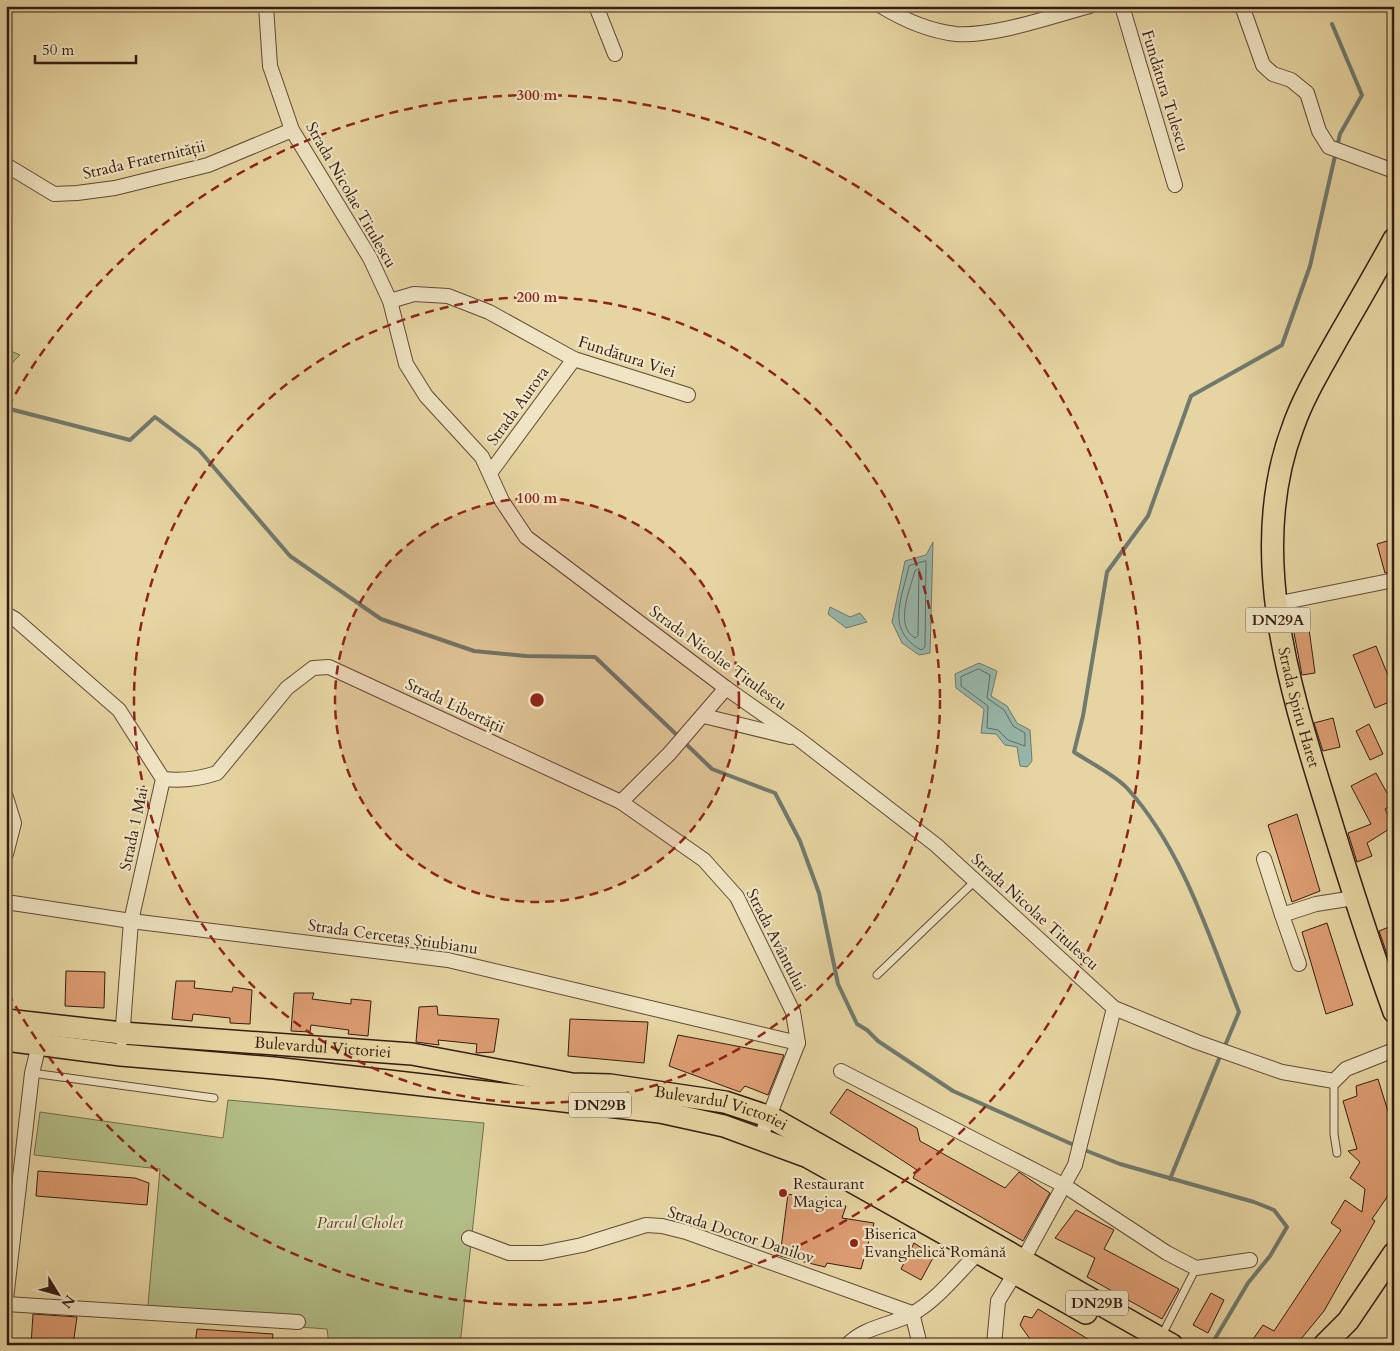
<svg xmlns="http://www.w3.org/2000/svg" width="1400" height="1351" font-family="Cardo,serif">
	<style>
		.grass { fill: url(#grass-tufts); stroke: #746d4c }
		.park { fill: #b2be87; stroke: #746d4c }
		.water { fill: #97b8ac; stroke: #707a6e }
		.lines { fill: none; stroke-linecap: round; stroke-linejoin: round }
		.shore { stroke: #666a5f; stroke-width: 1 }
		.stream { stroke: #707a6e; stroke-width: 4 }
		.building { fill: #de9d72; stroke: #351c12 }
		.service-casing { stroke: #614a36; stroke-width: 9 }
		.minor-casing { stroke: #614a36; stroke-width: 16 }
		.primary-casing { stroke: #351c12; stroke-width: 24 }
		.service { stroke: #efe4c3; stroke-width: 7 }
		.minor { stroke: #efe4c3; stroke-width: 14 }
		.primary { stroke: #e6d5a2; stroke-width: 21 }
		.ring { fill: none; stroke: #8f2418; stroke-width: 2.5; stroke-dasharray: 9 6 }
		.poi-dot { fill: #8f2418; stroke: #efe4c3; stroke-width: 2 }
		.labels { text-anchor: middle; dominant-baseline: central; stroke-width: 4.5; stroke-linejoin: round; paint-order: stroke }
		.shield { fill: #efe4c3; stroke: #6d5847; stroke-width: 1 }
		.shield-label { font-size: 15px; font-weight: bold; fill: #351c12 }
		.street-label { font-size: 16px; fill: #351c12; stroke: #efe4c3 }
		.poi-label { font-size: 16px; fill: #351c12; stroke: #efe4c3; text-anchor: start }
		.park-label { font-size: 16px; font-style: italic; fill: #54442f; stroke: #efe4c3 }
		.centre { fill: #8f2418; stroke: #efe4c3; stroke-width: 2.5 }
		.ring-label { font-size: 15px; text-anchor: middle; font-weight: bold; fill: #8f2418; stroke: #efe4c3; stroke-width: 4.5; stroke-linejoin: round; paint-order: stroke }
	</style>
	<defs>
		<pattern id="grass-tufts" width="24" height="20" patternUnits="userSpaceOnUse" patternTransform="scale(1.25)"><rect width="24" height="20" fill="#b2be87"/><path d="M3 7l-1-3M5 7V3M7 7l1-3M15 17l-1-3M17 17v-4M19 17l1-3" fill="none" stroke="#929a6d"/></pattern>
	</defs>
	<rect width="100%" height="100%" fill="#e6d5a2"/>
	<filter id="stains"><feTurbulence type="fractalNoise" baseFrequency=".004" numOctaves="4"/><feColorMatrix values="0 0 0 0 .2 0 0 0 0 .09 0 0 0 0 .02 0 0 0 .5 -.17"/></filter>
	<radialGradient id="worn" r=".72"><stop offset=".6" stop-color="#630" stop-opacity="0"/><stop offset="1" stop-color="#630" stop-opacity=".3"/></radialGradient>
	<!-- grass -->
	<path class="grass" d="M 6,349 L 20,355 L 6,369 Z"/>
	<!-- park -->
	<path class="park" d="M 228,1100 L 484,1123 L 460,1345 L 329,1345 L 327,1329 L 147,1316 L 160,1169 L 34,1155 L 40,1112 L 223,1138 Z"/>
	<!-- water -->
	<g class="water">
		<path d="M 933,542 L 930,653 L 919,655 L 902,643 L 892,622 L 905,561 L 926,555 Z"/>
		<path d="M 830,607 L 850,617 L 860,613 L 867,622 L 846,628 L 828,614 Z"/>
		<path d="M 979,663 L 997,671 L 991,696 L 1007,706 L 1017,723 L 1030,730 L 1032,761 L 1027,767 L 1020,766 L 1017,747 L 1005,745 L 996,734 L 981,733 L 984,709 L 956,688 L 955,674 Z"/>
	</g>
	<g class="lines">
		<!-- shore -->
		<g class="shore">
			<path d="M 926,561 L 925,647 L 921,650 C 885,629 902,599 909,566 Z"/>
			<path d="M 919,569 L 918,636 L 915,638 C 894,626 910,589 915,571 Z"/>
			<path d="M 979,669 L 990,675 L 987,698 L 1004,710 L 1013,726 L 1025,733 L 1025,746 L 1008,740 L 998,730 L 987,728 L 988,706 L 961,686 L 961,677 Z"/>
		</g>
		<!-- stream -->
		<g class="stream">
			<path d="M 6,408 L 130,440 L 155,417 L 199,450 L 290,556 L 381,619 L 474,651 L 526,656 L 595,657 L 679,737"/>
			<path d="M 684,742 L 712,769 L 775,793 L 800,841 L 819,893 L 838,984 L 857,1024 L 867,1030 L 878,1041 L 953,1091 L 1076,1146"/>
			<path d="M 1224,1048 L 1239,1012 C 1209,936 1183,850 1127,788 C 1115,775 1089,762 1074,752 L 1083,716 L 1107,572 L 1148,516 L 1191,396 L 1282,345 L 1310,266 L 1340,134 L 1362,95 L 1332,24"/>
			<path d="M 1082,1149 L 1120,1164 L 1254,1202 L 1274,1210 L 1287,1227 L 1270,1256 L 1248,1283 L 1213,1342"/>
			<path d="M 1170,1179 L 1221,1054"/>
		</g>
	</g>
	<!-- building -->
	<g class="building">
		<path d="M 1394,539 L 1394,571 L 1385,573 L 1377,544 Z"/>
		<path d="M 1307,614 L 1315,673 L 1302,675 L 1291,617 Z"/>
		<path d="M 1376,646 L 1394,690 L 1394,700 L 1375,708 L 1353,655 Z"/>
		<path d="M 1333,718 L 1340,747 L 1323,751 L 1314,723 Z"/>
		<path d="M 1369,724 L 1383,754 L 1370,760 L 1356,731 Z"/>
		<path d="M 1376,773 L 1387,793 L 1394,789 L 1394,804 L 1385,809 L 1394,826 L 1367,843 L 1372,856 L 1357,862 L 1348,833 L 1371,824 L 1351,786 Z"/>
		<path d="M 1297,814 L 1320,891 L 1292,902 L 1268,825 Z"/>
		<path d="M 1327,923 L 1353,1005 L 1326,1014 L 1302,932 Z"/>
		<path d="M 1394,925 L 1394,974 L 1379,931 Z"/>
		<path d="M 66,971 L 105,972 L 104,1008 L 65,1006 Z"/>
		<path d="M 176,981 L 195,981 L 194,988 L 232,992 L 233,987 L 252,990 L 250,1024 L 230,1023 L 230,1018 L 193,1014 L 192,1021 L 172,1019 Z"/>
		<path d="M 294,993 L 314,993 L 312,999 L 351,1004 L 351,999 L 371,1001 L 368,1036 L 348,1034 L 349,1030 L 311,1025 L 310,1032 L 291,1031 Z"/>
		<path d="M 437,1006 L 438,1015 L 499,1019 L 494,1052 L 476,1053 L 477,1044 L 438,1040 L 439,1045 L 416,1042 L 419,1007 Z"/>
		<path d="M 570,1019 L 648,1022 L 644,1063 L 568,1056 Z"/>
		<path d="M 678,1035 L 784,1055 L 768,1095 L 745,1086 L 740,1092 L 669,1066 Z"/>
		<path d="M 1378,1079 L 1394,1131 L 1394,1187 L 1372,1219 L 1375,1221 L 1324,1311 L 1296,1345 L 1249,1345 L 1263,1325 L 1274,1331 L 1341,1230 L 1331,1223 L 1345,1200 L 1362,1212 L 1365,1189 L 1350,1178 L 1360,1162 L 1348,1151 L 1357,1149 L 1343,1101 L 1357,1096 L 1356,1086 Z"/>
		<path d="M 847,1089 L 917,1128 L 920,1141 L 1005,1188 L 1019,1172 L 1050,1193 L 1023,1241 L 913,1178 L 917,1170 L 830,1113 Z"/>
		<path d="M 38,1171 L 135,1178 L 149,1183 L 147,1205 L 36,1196 Z"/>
		<path d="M 788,1194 L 846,1206 L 842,1218 L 874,1223 L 861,1269 L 827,1263 L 825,1267 L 780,1256 Z"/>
		<path d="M 1076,1210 L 1114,1230 L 1104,1249 L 1179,1289 L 1162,1319 L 1087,1277 L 1095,1258 L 1055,1238 Z"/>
		<path d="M 914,1243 L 934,1256 L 921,1280 L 901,1269 Z"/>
		<path d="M 1211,1293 L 1224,1300 L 1208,1333 L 1193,1325 Z"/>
		<path d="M 1038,1309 L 1098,1345 L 1026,1345 L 1030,1339 L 1020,1325 L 1024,1316 L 1032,1318 Z"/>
		<path d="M 33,1314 L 77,1317 L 73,1345 L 31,1345 Z"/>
		<path d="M 197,1329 L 273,1334 L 272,1345 L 195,1345 Z"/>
	</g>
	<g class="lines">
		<defs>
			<g id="service">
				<path d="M 877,975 L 974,882"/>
				<path d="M 32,1073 L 214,1098"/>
				<path d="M 1334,1081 L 1334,1134 L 1337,1153"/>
				<path d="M 1161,1337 L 1196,1268"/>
			</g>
			<g id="minor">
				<path d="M 266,6 L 270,66 L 292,130 L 370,258 L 390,301 L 406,364 L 426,396 L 482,457 L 502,501 L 526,537 L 726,688 L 800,740 L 936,845 L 1114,1008 L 1197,1042 L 1282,1072 L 1334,1081 L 1346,1069 L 1394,1050"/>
				<path d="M 596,6 L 615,54"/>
				<path d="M 881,6 C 904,20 929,31 956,34 C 994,37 1052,16 1090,6"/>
				<path d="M 1122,6 L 1175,185"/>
				<path d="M 1242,6 L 1263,65 L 1273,74 L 1291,80 L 1307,93 L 1319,131 L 1329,147 L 1394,171"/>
				<path d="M 6,165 L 54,194 L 77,193 L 115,188 L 208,165 L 292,130"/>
				<path d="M 390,301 L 414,294 L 448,296 L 489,312 L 574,359 L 688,395"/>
				<path d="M 490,473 L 574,359"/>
				<path d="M 1275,604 L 1394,580"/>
				<path d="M 6,614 L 15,619 L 119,710 L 163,779 L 131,921 L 122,1039"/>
				<path d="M 704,716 L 790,737"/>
				<path d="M 163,779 C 182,781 199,779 217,773 L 287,688 L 313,668 L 329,667 L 621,802 L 704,860 L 737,897 L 793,1012 L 798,1043 L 760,1139"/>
				<path d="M 6,797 L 14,823 L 6,854"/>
				<path d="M 621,802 L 669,754 L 726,688"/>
				<path d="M 1264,859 L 1282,915 L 1316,904 L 1354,898"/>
				<path d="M 6,902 L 131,921 L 448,960 L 798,1043"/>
				<path d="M 1282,915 L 1299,964"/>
				<path d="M 841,1071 L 1065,1186 L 1167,1253 L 1196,1268 L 1250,1260"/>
				<path d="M 469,1238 L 509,1253 L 542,1253 L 582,1245 L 646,1225 L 662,1226 L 686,1232 L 912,1313 L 920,1345"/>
				<path d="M 1023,1260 L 1075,1165 L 1114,1008"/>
				<path d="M 6,1299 L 32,1073 L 41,1037"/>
				<path d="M 6,1304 L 298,1322"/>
				<path d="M 847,1345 C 866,1326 889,1326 912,1314 C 937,1300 957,1274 977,1254"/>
				<path d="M 994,1345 L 998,1301 L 1014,1275"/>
			</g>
			<g id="primary">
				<path id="s1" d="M 1394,239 C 1375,274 1355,308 1335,343 C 1320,370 1303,398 1293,427 C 1246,551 1289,685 1326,805 C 1347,874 1369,943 1394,1012"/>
				<path id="s2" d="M 6,1020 L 122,1033 L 412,1054 L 572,1084 L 610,1085 L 725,1102 L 770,1117 L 1172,1345"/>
				<path d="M 6,1040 L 121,1055 L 274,1068 L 660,1112 L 724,1126 L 808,1157 L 1086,1313"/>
				<path d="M 1324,1345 L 1348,1321 L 1394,1253"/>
			</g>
		</defs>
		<!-- service casing -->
		<use href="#service" class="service-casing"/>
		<!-- minor casing -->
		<use href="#minor" class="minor-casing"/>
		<!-- primary casing -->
		<use href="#primary" class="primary-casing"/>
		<!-- service -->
		<use href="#service" class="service"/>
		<!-- minor -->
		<use href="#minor" class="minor"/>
		<!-- primary -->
		<use href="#primary" class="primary"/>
	</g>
	<!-- distance rings -->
	<circle cx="537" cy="700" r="202" fill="#8f2418" fill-opacity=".12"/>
	<g class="ring">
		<circle cx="537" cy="700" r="202"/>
		<circle cx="537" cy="700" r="403"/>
		<path d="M8 407A605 605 0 1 1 8 993"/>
	</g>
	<!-- markers -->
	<g class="poi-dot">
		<circle cx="783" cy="1193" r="5"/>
		<circle cx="854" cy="1243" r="5"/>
	</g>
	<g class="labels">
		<!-- shield labels -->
		<g class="shield">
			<rect x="1245.5" y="607.5" width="65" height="25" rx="4"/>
			<rect x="569" y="1092.5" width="62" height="25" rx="4"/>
			<rect x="1066" y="1290.5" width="62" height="25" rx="4"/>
		</g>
		<g class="shield-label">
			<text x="1278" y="620">DN29A</text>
			<text x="600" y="1105">DN29B</text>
			<text x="1097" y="1303">DN29B</text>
		</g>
		<!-- street labels -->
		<g class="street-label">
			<text transform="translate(1165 91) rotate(73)">Fundătura Tulescu</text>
			<text transform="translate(144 160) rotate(-13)">Strada Fraternității</text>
			<text transform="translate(351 195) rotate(60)">Strada Nicolae Titulescu</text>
			<text transform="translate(627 357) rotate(18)">Fundătura Viei</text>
			<text transform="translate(518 406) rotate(-54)">Strada Aurora</text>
			<text transform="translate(718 658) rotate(36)">Strada Nicolae Titulescu</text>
			<text transform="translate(455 706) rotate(25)">Strada Libertății</text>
			<text stroke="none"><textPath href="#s1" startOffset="499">Strada Spiru Haret</textPath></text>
			<text transform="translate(134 829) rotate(-78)">Strada 1 Mai</text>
			<text transform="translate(1035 912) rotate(42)">Strada Nicolae Titulescu</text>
			<text transform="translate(393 937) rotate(8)">Strada Cercetaș Știubianu</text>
			<text transform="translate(776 940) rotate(63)">Strada Avântului</text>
			<text stroke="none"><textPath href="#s2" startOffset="318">Bulevardul Victoriei</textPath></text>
			<text stroke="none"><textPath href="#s2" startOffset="722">Bulevardul Victoriei</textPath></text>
			<text transform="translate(741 1235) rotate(18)">Strada Doctor Danilov</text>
		</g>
		<!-- poi labels -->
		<g class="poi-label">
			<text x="793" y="1184">Restaurant<tspan x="793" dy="18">Magica</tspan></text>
			<text x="864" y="1234">Biserica<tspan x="864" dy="18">Evanghelică Română</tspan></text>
		</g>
		<!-- park labels -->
		<g class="park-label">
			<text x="360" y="1223">Parcul Cholet</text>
		</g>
	</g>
	<circle cx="537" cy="700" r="8" class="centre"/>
	<g class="ring-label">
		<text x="537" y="100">300 m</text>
		<text x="537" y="302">200 m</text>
		<text x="537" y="503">100 m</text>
	</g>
	<!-- margin -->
	<rect width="1400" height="1351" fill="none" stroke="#e6d5a2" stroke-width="25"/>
	<rect x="8" y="8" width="1385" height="1336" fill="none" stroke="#351c12" stroke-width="2.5"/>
	<rect x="12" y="12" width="1375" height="1326" fill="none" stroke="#351c12"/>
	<!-- north arrow -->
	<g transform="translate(58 1294) rotate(127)" stroke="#efe4c3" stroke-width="4" paint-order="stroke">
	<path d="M0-4L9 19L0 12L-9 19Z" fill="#351c12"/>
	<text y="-8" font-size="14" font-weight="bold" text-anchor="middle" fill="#351c12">N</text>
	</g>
	<!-- scale -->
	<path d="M35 55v8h101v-8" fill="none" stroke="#351c12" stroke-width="2.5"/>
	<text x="42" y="55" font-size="15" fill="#351c12" stroke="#efe4c3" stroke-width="4" paint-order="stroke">50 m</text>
	<rect width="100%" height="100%" filter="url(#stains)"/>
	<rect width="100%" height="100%" fill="url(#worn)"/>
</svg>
